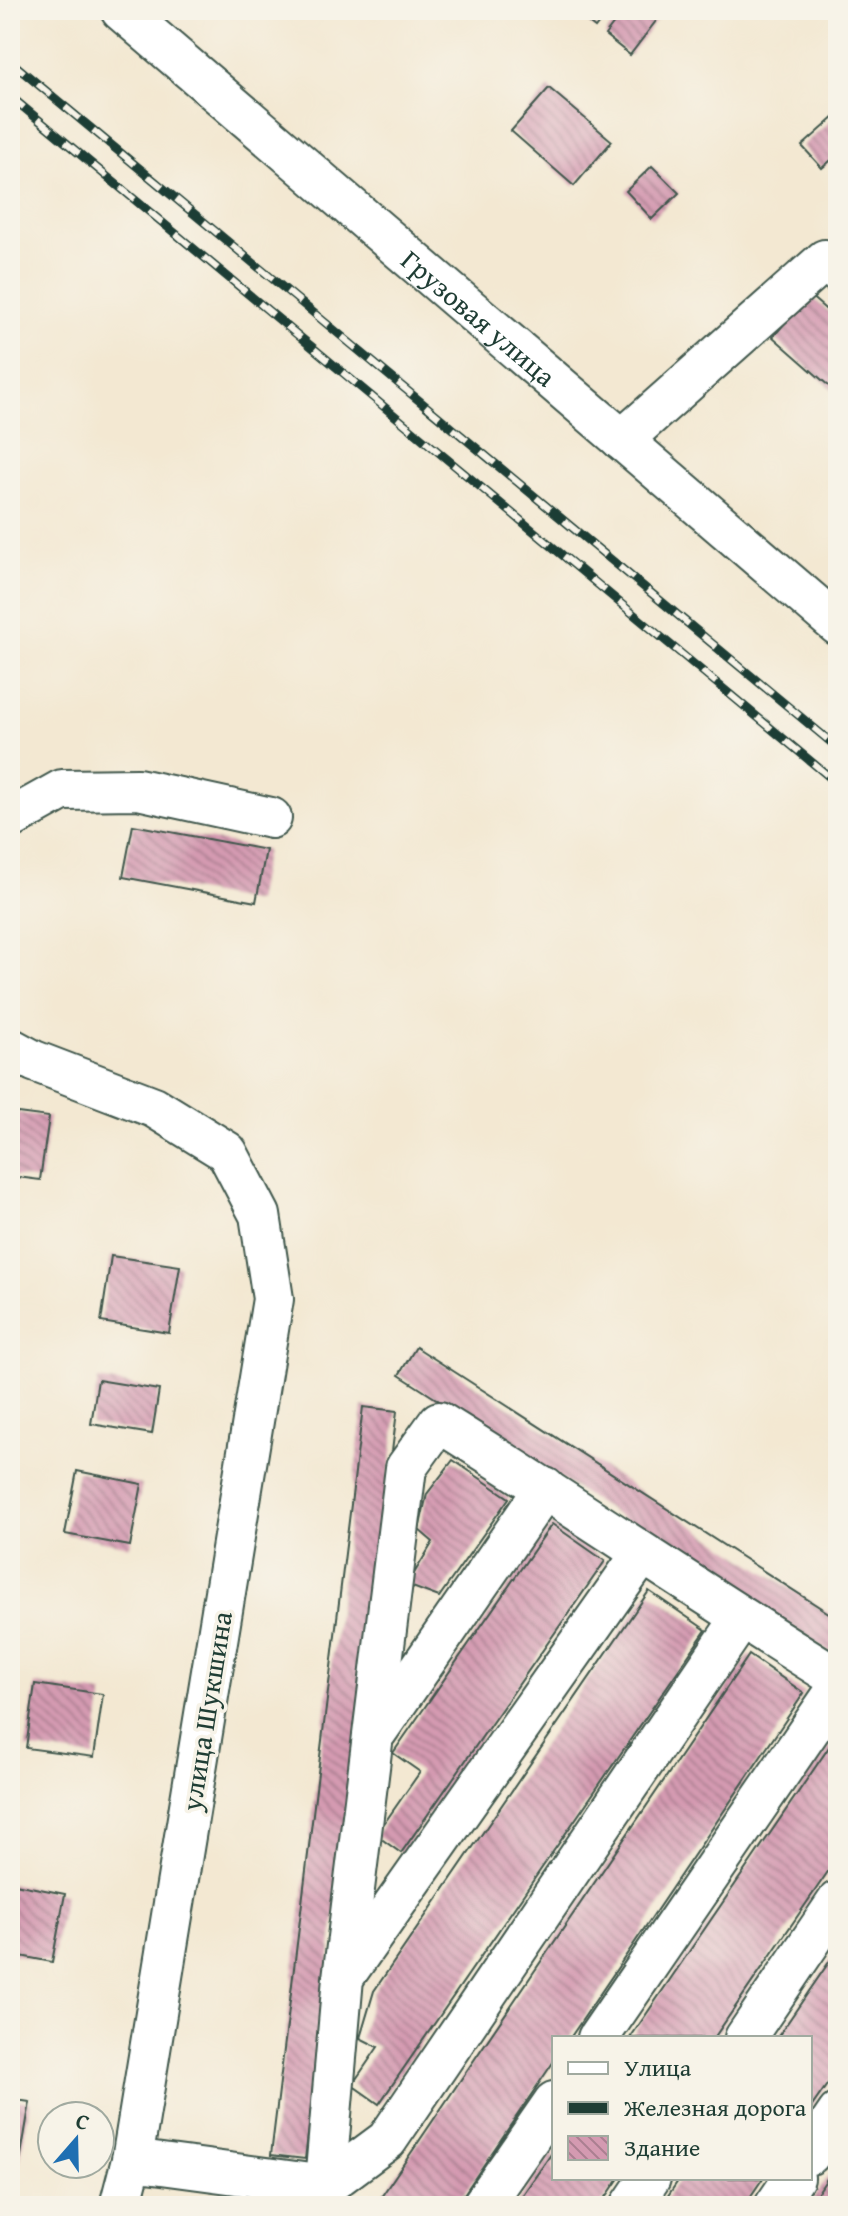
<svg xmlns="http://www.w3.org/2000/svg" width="848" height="2216" font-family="'Gentium Book Plus',serif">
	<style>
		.building { fill: url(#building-back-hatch) }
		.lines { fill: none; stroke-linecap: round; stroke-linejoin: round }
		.minor-casing { stroke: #3f574c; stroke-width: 44 }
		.minor { stroke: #fff; stroke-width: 40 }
		.rail-casing { stroke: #1f3d34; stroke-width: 9 }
		.rail { stroke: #f7f3e8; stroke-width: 6; stroke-dasharray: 18; stroke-linecap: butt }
		.labels { text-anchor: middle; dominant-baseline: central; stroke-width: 7; stroke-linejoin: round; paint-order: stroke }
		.street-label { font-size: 28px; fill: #1f3d34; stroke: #f7f3e8 }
	</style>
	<defs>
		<pattern id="building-back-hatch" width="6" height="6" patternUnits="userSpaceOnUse" patternTransform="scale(2)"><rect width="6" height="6" fill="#d49ab1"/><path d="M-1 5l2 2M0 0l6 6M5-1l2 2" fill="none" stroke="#ab7f91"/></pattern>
	</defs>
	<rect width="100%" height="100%" fill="#f7f3e8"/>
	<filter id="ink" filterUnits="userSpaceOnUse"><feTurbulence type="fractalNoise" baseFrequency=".0125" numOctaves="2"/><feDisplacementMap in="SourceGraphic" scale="16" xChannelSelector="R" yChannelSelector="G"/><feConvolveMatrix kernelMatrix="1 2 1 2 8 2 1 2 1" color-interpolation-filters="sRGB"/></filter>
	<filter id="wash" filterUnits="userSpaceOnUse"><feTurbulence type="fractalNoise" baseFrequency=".006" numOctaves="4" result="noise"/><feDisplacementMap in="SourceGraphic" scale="32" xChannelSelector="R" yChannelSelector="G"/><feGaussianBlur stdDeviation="1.8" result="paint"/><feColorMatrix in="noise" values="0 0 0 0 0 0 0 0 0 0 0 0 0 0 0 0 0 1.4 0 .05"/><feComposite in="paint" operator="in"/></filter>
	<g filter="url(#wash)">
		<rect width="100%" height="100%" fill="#f3e8d2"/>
		<g id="blocks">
			<!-- building -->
			<g class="building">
				<path d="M 572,10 L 609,10 L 595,28 Z"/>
				<path d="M 624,10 L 649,10 L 659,17 L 630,55 L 605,35 Z"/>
				<path d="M 549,88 L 612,141 L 574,186 L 511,131 Z"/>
				<path d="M 836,116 L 838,119 L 838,154 L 822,168 L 802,146 Z"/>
				<path d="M 652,166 L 679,193 L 652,219 L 626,191 Z"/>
				<path d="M 809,295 L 838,320 L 838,394 L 773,337 Z"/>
				<path d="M 133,825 L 266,850 L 256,902 L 123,877 Z"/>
				<path d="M 10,1112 L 49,1117 L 40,1180 L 10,1176 Z"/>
				<path d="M 111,1256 L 180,1266 L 169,1333 L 101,1322 Z"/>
				<path d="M 416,1347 L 838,1619 L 838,1657 L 399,1375 Z"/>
				<path d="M 98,1380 L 159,1390 L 152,1434 L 91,1424 Z"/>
				<path d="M 363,1407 L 397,1411 L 305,2159 L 271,2155 Z"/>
				<path d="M 453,1460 L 509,1498 L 439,1597 L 407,1585 L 433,1542 L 419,1530 L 427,1494 Z"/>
				<path d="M 77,1471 L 142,1484 L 130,1546 L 65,1534 Z"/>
				<path d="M 552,1524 L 605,1561 L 401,1853 L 376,1835 L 420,1772 L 393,1753 Z"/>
				<path d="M 649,1591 L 706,1630 L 379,2104 L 352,2085 L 378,2047 L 360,2038 L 374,1991 Z"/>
				<path d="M 749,1655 L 804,1693 L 570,2038 L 554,2038 L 554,2061 L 456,2206 L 375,2206 Z"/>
				<path d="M 35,1684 L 103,1694 L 94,1757 L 26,1748 Z"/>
				<path d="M 838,1734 L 838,1857 L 714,2038 L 630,2038 Z"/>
				<path d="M 10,1883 L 65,1894 L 52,1962 L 10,1954 Z"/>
				<path d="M 838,1949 L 838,2069 L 810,2109 L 810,2038 L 777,2038 Z"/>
				<path d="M 10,2099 L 30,2102 L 19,2167 L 10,2166 Z"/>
				<path d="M 554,2150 L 554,2178 L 619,2178 L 600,2206 L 515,2206 Z"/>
				<path d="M 838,2162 L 838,2206 L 809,2206 Z"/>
				<path d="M 680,2178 L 763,2178 L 744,2206 L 661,2206 Z"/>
			</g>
		</g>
	</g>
	<g filter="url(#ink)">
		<use href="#blocks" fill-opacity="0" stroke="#3f574c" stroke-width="2"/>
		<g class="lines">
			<defs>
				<g id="minor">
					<path id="s1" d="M 121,10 L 838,625"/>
					<path d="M 622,440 L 825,260 L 838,272"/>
					<path d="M 10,819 L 62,790 L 138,789 L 271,818"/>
					<path d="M 10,1048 L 34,1061 L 154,1107 L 227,1152 L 260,1215 L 273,1299 L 132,2160 L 120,2206"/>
					<path d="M 377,1731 L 545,1488"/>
					<path d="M 347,1972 L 642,1554"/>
					<path d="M 598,2038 L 838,1688"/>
					<path d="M 745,2038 L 838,1901"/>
					<path d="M 810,2154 L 838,2113"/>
					<path d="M 132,2160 L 325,2186 L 387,2140 L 741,1619"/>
					<path d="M 323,2206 L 343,1978 L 406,1468 L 439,1422 C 573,1505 703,1595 838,1678"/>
					<path d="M 482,2206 L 554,2102"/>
					<path d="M 631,2206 L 650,2178"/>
					<path d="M 775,2206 L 794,2178"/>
				</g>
			</defs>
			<!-- minor casing -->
			<use href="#minor" class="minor-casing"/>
			<!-- minor -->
			<use href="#minor" class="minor"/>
			<defs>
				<g id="rail">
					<path d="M 10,61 L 838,748"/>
					<path d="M 10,96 L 838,784"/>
				</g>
			</defs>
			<!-- rail casing -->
			<use href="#rail" class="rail-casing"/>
			<!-- rail -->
			<use href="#rail" class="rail"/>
		</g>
	</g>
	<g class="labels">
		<!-- street labels -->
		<g class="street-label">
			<text stroke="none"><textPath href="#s1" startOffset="472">Грузовая улица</textPath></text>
			<text transform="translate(206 1711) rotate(-81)">улица Шукшина</text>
		</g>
	</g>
	<!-- margin -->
	<rect width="848" height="2216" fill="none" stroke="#f7f3e8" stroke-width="40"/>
	<!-- legend -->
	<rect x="552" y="2036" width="260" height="144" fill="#f7f3e8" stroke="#a1aaa0" stroke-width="2"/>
	<rect x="568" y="2062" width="40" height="12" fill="#ffffff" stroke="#a1aaa0" stroke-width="2"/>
	<text x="624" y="2076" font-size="24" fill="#1f3d34">Улица</text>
	<rect x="568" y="2102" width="40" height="12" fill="#1f3d34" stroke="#a1aaa0" stroke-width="2"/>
	<text x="624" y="2116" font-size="24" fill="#1f3d34">Железная дорога</text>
	<rect x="568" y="2136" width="40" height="24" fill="url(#building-back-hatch)" stroke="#a1aaa0" stroke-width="2"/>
	<text x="624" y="2156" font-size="24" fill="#1f3d34">Здание</text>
	<!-- north arrow -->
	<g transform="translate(76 2140) rotate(20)"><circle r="38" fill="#f7f3e8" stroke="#a1aaa0" stroke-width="2"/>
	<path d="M0-6L14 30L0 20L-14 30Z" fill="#1f6fb2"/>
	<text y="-12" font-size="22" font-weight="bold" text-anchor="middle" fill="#1f3d34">С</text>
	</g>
</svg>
